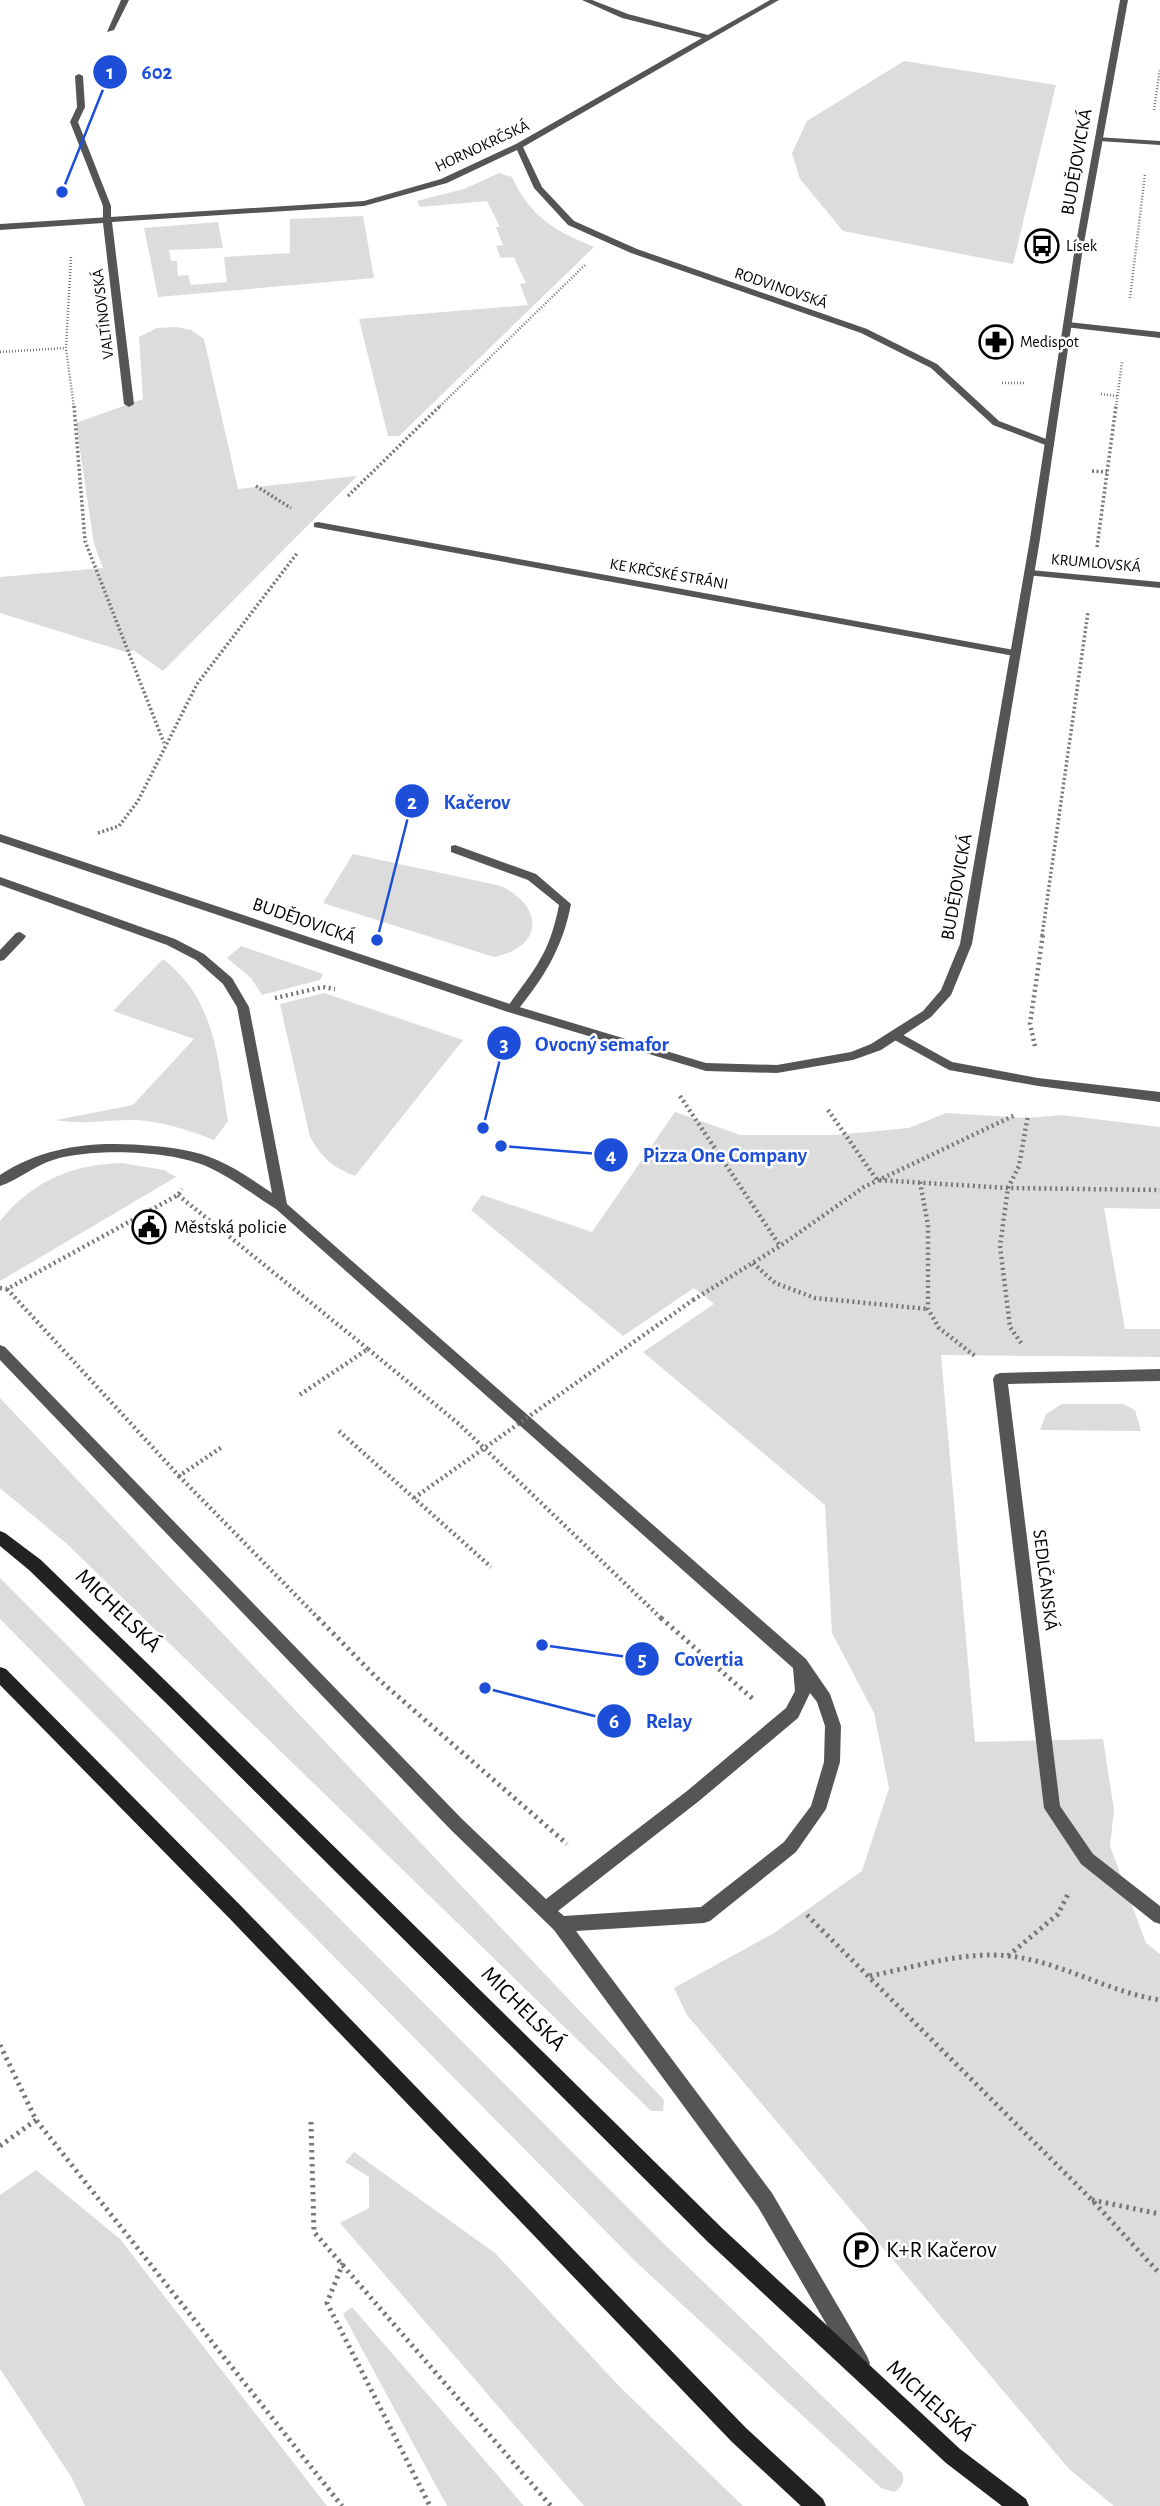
<svg xmlns="http://www.w3.org/2000/svg" width="1160" height="2506" font-family="'Alegreya Sans',sans-serif">
	<style>
		.green { fill: #dcdcdc }
		.lines { fill: none; stroke-linecap: round; stroke-linejoin: round }
		.path-far3 { stroke: #777; stroke-width: 2.5; stroke-dasharray: 1 2; stroke-linecap: butt }
		.path-far2 { stroke: #777; stroke-width: 3.5; stroke-dasharray: 2 2.5; stroke-linecap: butt }
		.path-far1 { stroke: #777; stroke-width: 4.5; stroke-dasharray: 2 3.5; stroke-linecap: butt }
		.path { stroke: #777; stroke-width: 5; stroke-dasharray: 2.5 4.5; stroke-linecap: butt }
		.service { fill: #555; fill-rule: evenodd }
		.minor { fill: #555; fill-rule: evenodd }
		.tertiary { fill: #555; fill-rule: evenodd }
		.secondary { fill: #222; fill-rule: evenodd }
		.path-bridge { stroke: #777; stroke-width: 4.5; stroke-dasharray: 2 3.5; stroke-linecap: butt }
		.labels { text-anchor: middle; dominant-baseline: central; stroke-width: 5; stroke-linejoin: round; paint-order: stroke }
		.far-street-label { font-size: 16px; fill: #000; stroke: #fff }
		.far-poi-label { font-size: 16px; fill: #000; stroke: #fff; text-anchor: start }
		.street-label { font-size: 19px; fill: #000; stroke: #fff }
		.poi-label { font-size: 19px; fill: #000; stroke: #fff; text-anchor: start }
		.near-street-label { font-size: 23px; fill: #000; stroke: #fff }
		.near-poi-label { font-size: 23px; fill: #000; stroke: #fff; text-anchor: start }
		.leader { fill: none; stroke: #1d4ed8; stroke-width: 2.5 }
		.callout-dot { fill: #1d4ed8; stroke: #fff; stroke-width: 2.5 }
		.mark-label { font-size: 21px; text-anchor: middle; font-weight: bold; fill: #fff }
		.callout-label { font-size: 21px; text-anchor: middle; font-weight: bold; fill: #1d4ed8; stroke: #fff; stroke-width: 5; stroke-linejoin: round; paint-order: stroke }
	</style>
	<rect width="100%" height="100%" fill="#fff"/>
	<!-- green -->
	<g class="green">
		<path d="M 904,61 L 1056,85 L 1013,264 L 843,231 L 800,179 L 792,153 L 807,121 Z"/>
		<path d="M 499,173 L 512,177 C 531,218 554,230 594,247 L 399,436 L 388,436 L 359,319 L 528,305 L 520,284 L 526,283 L 514,257 L 501,258 L 496,246 L 503,245 L 496,227 L 500,227 L 487,201 L 420,207 L 417,201 L 464,189 Z"/>
		<path d="M 363,216 L 374,278 L 158,297 L 144,228 L 218,222 L 223,248 L 169,250 L 171,261 L 177,261 L 178,276 L 188,275 L 191,285 L 227,282 L 224,257 L 290,253 L 290,219 Z"/>
		<path d="M 176,327 L 191,330 L 204,339 L 238,489 L 357,476 L 163,671 L 133,650 L 129,653 L 0,613 L 0,577 L 103,568 L 94,544 L 76,423 L 143,399 L 139,337 L 157,328 Z"/>
		<path d="M 353,854 L 501,886 C 545,908 543,947 494,957 L 323,903 Z"/>
		<path d="M 241,946 L 323,974 L 320,980 L 262,995 L 251,978 L 227,958 Z"/>
		<path d="M 163,959 C 217,1001 217,1059 228,1121 L 214,1140 C 188,1130 162,1121 134,1120 C 107,1120 83,1125 56,1120 L 133,1105 L 194,1039 L 113,1011 Z"/>
		<path d="M 324,993 L 463,1040 L 355,1176 C 332,1167 322,1158 310,1137 L 280,1004 Z"/>
		<path d="M 675,1112 L 740,1135 L 835,1135 L 909,1128 L 946,1113 L 1026,1118 L 1062,1115 L 1160,1127 L 1160,1209 L 1104,1208 L 1125,1329 L 1160,1329 L 1160,1357 L 941,1355 L 975,1742 L 1103,1739 L 1114,1810 L 1110,1846 L 1146,1943 L 1160,1954 L 1160,2506 L 1114,2506 L 1069,2469 L 687,2015 L 674,1988 L 774,1933 L 862,1871 L 889,1788 L 874,1713 L 832,1633 L 825,1505 L 643,1352 L 714,1304 L 694,1288 L 623,1336 L 471,1210 L 482,1195 L 592,1232 Z"/>
		<path d="M 122,1163 L 164,1170 L 176,1177 L 0,1281 L 0,1221 C 31,1182 72,1164 122,1163 Z"/>
		<path d="M 0,1398 L 664,2100 L 663,2111 L 651,2111 L 66,1543 L 0,1488 Z"/>
		<path d="M 1062,1404 L 1123,1404 L 1135,1410 L 1141,1431 L 1040,1430 L 1046,1414 Z"/>
		<path d="M 0,1578 L 660,2240 L 900,2471 C 907,2478 902,2488 894,2492 L 881,2488 L 637,2263 L 0,1619 Z"/>
		<path d="M 354,2152 L 495,2253 L 619,2386 L 743,2506 L 584,2506 L 340,2223 L 369,2208 L 369,2177 L 345,2162 Z"/>
		<path d="M 36,2170 L 120,2239 L 327,2506 L 85,2506 L 72,2478 L 0,2369 L 0,2195 Z"/>
		<path d="M 352,2307 L 524,2506 L 447,2506 L 343,2314 Z"/>
	</g>
	<g class="lines">
		<!-- path-far3 -->
		<g class="path-far3">
			<path d="M 1154,110 L 1160,69"/>
			<path d="M 71,257 L 66,348 L 74,408"/>
			<path d="M 1130,298 L 1145,174"/>
			<path d="M 0,352 L 66,348"/>
			<path d="M 1002,383 L 1025,383"/>
			<path d="M 1101,394 L 1117,396"/>
			<path d="M 438,408 L 585,265"/>
			<path d="M 1116,408 L 1122,362"/>
		</g>
		<!-- path-far2 -->
		<g class="path-far2">
			<path d="M 74,406 L 85,541 L 164,743"/>
			<path d="M 1092,471 L 1107,472"/>
			<path d="M 256,486 L 291,508"/>
			<path d="M 348,496 L 440,406"/>
			<path d="M 1097,547 L 1116,406"/>
			<path d="M 98,833 L 119,826 L 138,801 L 197,684 L 298,552"/>
			<path d="M 1042,936 L 1088,612"/>
		</g>
		<!-- path-far1 -->
		<g class="path-far1">
			<path d="M 275,998 L 323,987 L 335,989"/>
			<path d="M 1035,1046 L 1030,1024 L 1043,934"/>
			<path d="M 680,1096 L 780,1246"/>
			<path d="M 828,1110 L 877,1180 L 1008,1188 L 1160,1190"/>
			<path d="M 920,1182 L 928,1225 L 928,1309 L 939,1328 L 975,1356"/>
			<path d="M 178,1195 L 368,1349 L 298,1396"/>
			<path d="M 753,1263 L 775,1283 L 815,1298 L 928,1309"/>
			<path d="M 0,1288 L 7,1289 L 178,1195 L 182,1189"/>
			<path d="M 7,1289 L 179,1476 L 222,1447"/>
			<path d="M 693,1300 L 780,1246 L 864,1187 L 1015,1115"/>
			<path d="M 1021,1343 L 1010,1327 L 1000,1246 L 1008,1188 L 1019,1166 L 1028,1115"/>
			<path d="M 368,1349 L 460,1425 L 663,1620"/>
			<path d="M 339,1431 L 491,1567"/>
			<path d="M 179,1476 L 320,1620"/>
		</g>
		<!-- path -->
		<g class="path">
			<path d="M 318,1618 L 378,1679 L 567,1844"/>
			<path d="M 661,1618 L 753,1699"/>
			<path d="M 807,1915 L 1091,2199 L 1160,2274"/>
			<path d="M 1008,1956 L 1058,1914 L 1068,1894"/>
			<path d="M 870,1976 C 915,1967 963,1951 1009,1956 C 1062,1962 1108,1992 1160,2000"/>
			<path d="M 0,2045 L 36,2120 L 342,2506"/>
			<path d="M 311,2122 L 314,2232 L 551,2506"/>
			<path d="M 0,2146 L 36,2120"/>
			<path d="M 1092,2200 L 1160,2214"/>
			<path d="M 343,2263 L 327,2303 L 430,2506"/>
		</g>
		<!-- service -->
		<g class="service">
			<path d="M 79,74 L 83,76 L 85,107 L 78,122 L 111,206 L 111,220 L 107,223 L 103,220 L 103,206 L 70,122 L 77,107 L 75,76 Z"/>
			<path d="M 455,845 L 536,874 L 571,904 C 563,947 544,978 516,1012 L 508,1012 L 506,1009 C 534,969 549,956 559,905 L 528,880 L 451,852 L 451,846 Z"/>
			<path d="M 0,877 L 175,939 L 204,954 L 232,978 L 249,1007 L 287,1204 L 806,1659 L 830,1694 L 841,1726 L 840,1762 L 826,1809 L 796,1852 L 710,1921 L 704,1923 L 576,1931 L 772,2193 L 867,2356 L 870,2363 L 867,2370 L 860,2373 L 853,2370 L 758,2207 L 554,1930 L 450,1829 L 0,1360 L 0,1345 L 5,1347 L 462,1819 L 546,1899 L 687,1791 L 786,1708 L 795,1691 L 793,1668 L 276,1209 C 254,1195 232,1178 208,1167 C 171,1150 91,1148 53,1160 C 34,1166 18,1180 0,1186 L 0,1175 C 48,1144 99,1141 154,1146 C 176,1148 197,1151 217,1160 C 236,1168 254,1181 272,1193 L 237,1007 L 223,984 L 196,960 L 167,945 L 0,885 ZM 810,1693 L 817,1702 L 825,1726 L 824,1762 L 811,1806 L 784,1842 L 701,1907 L 564,1916 L 558,1911 L 699,1801 L 798,1718 Z"/>
		</g>
		<!-- minor -->
		<g class="minor">
			<path d="M 121,0 L 129,0 L 114,30 L 107,32 Z"/>
			<path d="M 582,0 L 592,0 L 628,14 L 708,35 L 770,0 L 779,0 L 523,147 L 542,187 L 574,221 L 637,249 L 867,329 L 937,364 L 999,421 L 1054,442 L 1054,446 L 1048,446 L 993,425 L 931,368 L 861,333 L 631,253 L 568,225 L 534,188 L 517,150 L 447,183 L 364,206 L 112,222 L 134,404 L 129,407 L 124,404 L 103,223 L 0,230 L 0,224 L 364,201 L 441,179 L 516,144 L 702,38 L 622,18 Z"/>
			<path d="M 1096,137 L 1160,141 L 1160,145 L 1099,141 L 1096,141 Z"/>
			<path d="M 1068,322 L 1160,332 L 1160,338 L 1065,327 L 1065,323 Z"/>
			<path d="M 318,522 L 1014,650 L 1019,653 L 1014,656 L 314,527 L 314,523 Z"/>
			<path d="M 1030,570 L 1160,582 L 1160,588 L 1026,575 L 1026,571 Z"/>
			<path d="M 20,932 L 26,936 L 24,939 L 4,960 L 0,961 L 0,950 L 16,933 Z"/>
			<path d="M 896,1031 L 952,1062 L 1038,1078 L 1160,1092 L 1160,1102 L 1038,1086 L 949,1070 L 891,1038 L 890,1035 L 891,1032 Z"/>
			<path d="M 1160,1369 L 1160,1381 L 1008,1384 L 1060,1806 L 1093,1854 L 1160,1906 L 1160,1924 L 1154,1922 L 1081,1864 L 1044,1808 L 993,1379 L 995,1375 L 1000,1373 Z"/>
		</g>
		<!-- tertiary -->
		<path class="tertiary" d="M 1120,0 L 1128,0 L 1082,254 L 1040,539 L 972,944 L 951,995 L 931,1017 L 881,1050 L 853,1060 L 777,1073 L 706,1071 L 508,1012 L 0,842 L 0,834 L 516,1006 L 706,1063 L 777,1065 L 851,1052 L 871,1044 L 923,1011 L 941,990 L 960,944 L 1030,539 L 1074,254 Z"/>
		<!-- secondary -->
		<g class="secondary">
			<path d="M 0,1531 L 5,1533 L 41,1560 L 179,1694 L 723,2229 L 960,2449 L 1026,2499 L 1029,2506 L 1002,2506 L 946,2463 L 709,2243 L 167,1704 L 29,1570 L 0,1546 Z"/>
			<path d="M 0,1667 L 6,1669 L 244,1909 L 746,2428 L 823,2499 L 826,2506 L 801,2506 L 732,2442 L 232,1921 L 0,1685 Z"/>
		</g>
		<!-- path-bridge -->
		<path class="path-bridge" d="M 414,1498 L 693,1300"/>
	</g>
	<!-- icons -->
	<defs>
		<symbol id="bus-ring" viewBox="-11 -11 22 22"><circle r="9.5" fill="#fff" stroke="#000" stroke-width="1.5"/><path d="M-5-6H5V4H4V6H2V4H-2V6H-4V4H-5ZM-3.5-4V0h7V-4ZM-3.5 1.2v1.5H-2V1.2ZM2 1.2v1.5H3.5V1.2Z" fill="#000"/></symbol>
		<symbol id="pharmacy-ring" viewBox="-11 -11 22 22"><circle r="9.5" fill="#fff" stroke="#000" stroke-width="1.5"/><path d="M-2-6h4v4h4v4h-4v4h-4v-4h-4v-4h4Z" fill="#000"/></symbol>
		<symbol id="civic-ring" viewBox="-11 -11 22 22"><circle r="9.5" fill="#fff" stroke="#000" stroke-width="1.5"/><path d="M-.6-6.5H3V-4.5H.6V-3L4-1V1h2V6H-6V1h2V-1L-.6-3ZM-1.2 2.5V6h2.4V2.5Z" fill="#000"/></symbol>
		<symbol id="parking-ring" viewBox="-11 -11 22 22"><circle r="9.5" fill="#fff" stroke="#000" stroke-width="1.5"/><path d="M-3.5-5.5H1a3.5 3.5 0 0 1 0 7H-1V5.5H-3.5ZM-1-3.4V-.6H.8a1.4 1.4 0 0 0 0-2.8Z" fill="#000"/></symbol>
	</defs>
	<g fill-rule="evenodd">
		<use href="#bus-ring" x="1023" y="227" width="38" height="38"/>
		<use href="#pharmacy-ring" x="977" y="323" width="38" height="38"/>
		<use href="#civic-ring" x="130" y="1208" width="38" height="38"/>
		<use href="#parking-ring" x="842" y="2231" width="38" height="38"/>
	</g>
	<g class="labels">
		<!-- far-street labels -->
		<g class="far-street-label">
			<text transform="translate(482 146) rotate(-25)">HORNOKRČSKÁ</text>
			<text transform="translate(781 288) rotate(19)">RODVINOVSKÁ</text>
			<text transform="translate(103 314) rotate(-97)">VALTÍNOVSKÁ</text>
			<text transform="translate(1096 563) rotate(5)">KRUMLOVSKÁ</text>
			<text transform="translate(669 574) rotate(10)">KE KRČSKÉ STRÁNI</text>
		</g>
		<!-- far-poi labels -->
		<g class="far-poi-label">
			<text x="1066" y="246">Lísek</text>
			<text x="1020" y="342">Medispot</text>
		</g>
		<!-- street labels -->
		<g class="street-label">
			<text transform="translate(1077 162) rotate(-80)">BUDĚJOVICKÁ</text>
			<text transform="translate(957 887) rotate(-80)">BUDĚJOVICKÁ</text>
			<text transform="translate(304 921) rotate(19)">BUDĚJOVICKÁ</text>
			<text transform="translate(1045 1580) rotate(83)">SEDLČANSKÁ</text>
		</g>
		<!-- poi labels -->
		<g class="poi-label">
			<text x="174" y="1227">Městská policie</text>
		</g>
		<!-- near-street labels -->
		<g class="near-street-label">
			<text transform="translate(118 1611) rotate(44)">MICHELSKÁ</text>
			<text transform="translate(523 2009) rotate(45)">MICHELSKÁ</text>
			<text transform="translate(930 2401) rotate(42)">MICHELSKÁ</text>
		</g>
		<!-- near-poi labels -->
		<g class="near-poi-label">
			<text x="886" y="2250">K+R Kačerov</text>
		</g>
	</g>
	<!-- callouts -->
	<path class="leader" d="M62 192L110 72M377 940L412 801M483 1128L504 1043M501 1146L611 1155M542 1645L642 1659M485 1688L614 1721"/>
	<g class="callout-dot">
		<circle cx="62" cy="192" r="7"/>
		<circle cx="377" cy="940" r="7"/>
		<circle cx="483" cy="1128" r="7"/>
		<circle cx="501" cy="1146" r="7"/>
		<circle cx="542" cy="1645" r="7"/>
		<circle cx="485" cy="1688" r="7"/>
		<circle cx="110" cy="72" r="18"/>
		<circle cx="412" cy="801" r="18"/>
		<circle cx="504" cy="1043" r="18"/>
		<circle cx="611" cy="1155" r="18"/>
		<circle cx="642" cy="1659" r="18"/>
		<circle cx="614" cy="1721" r="18"/>
	</g>
	<g class="mark-label">
		<text x="110" y="79">1</text>
		<text x="412" y="809">2</text>
		<text x="504" y="1051">3</text>
		<text x="611" y="1162">4</text>
		<text x="642" y="1666">5</text>
		<text x="614" y="1728">6</text>
	</g>
	<g class="callout-label">
		<text x="157" y="79">602</text>
		<text x="477" y="809">Kačerov</text>
		<text x="602" y="1051">Ovocný semafor</text>
		<text x="725" y="1162">Pizza One Company</text>
		<text x="709" y="1666">Covertia</text>
		<text x="669" y="1728">Relay</text>
	</g>
</svg>
